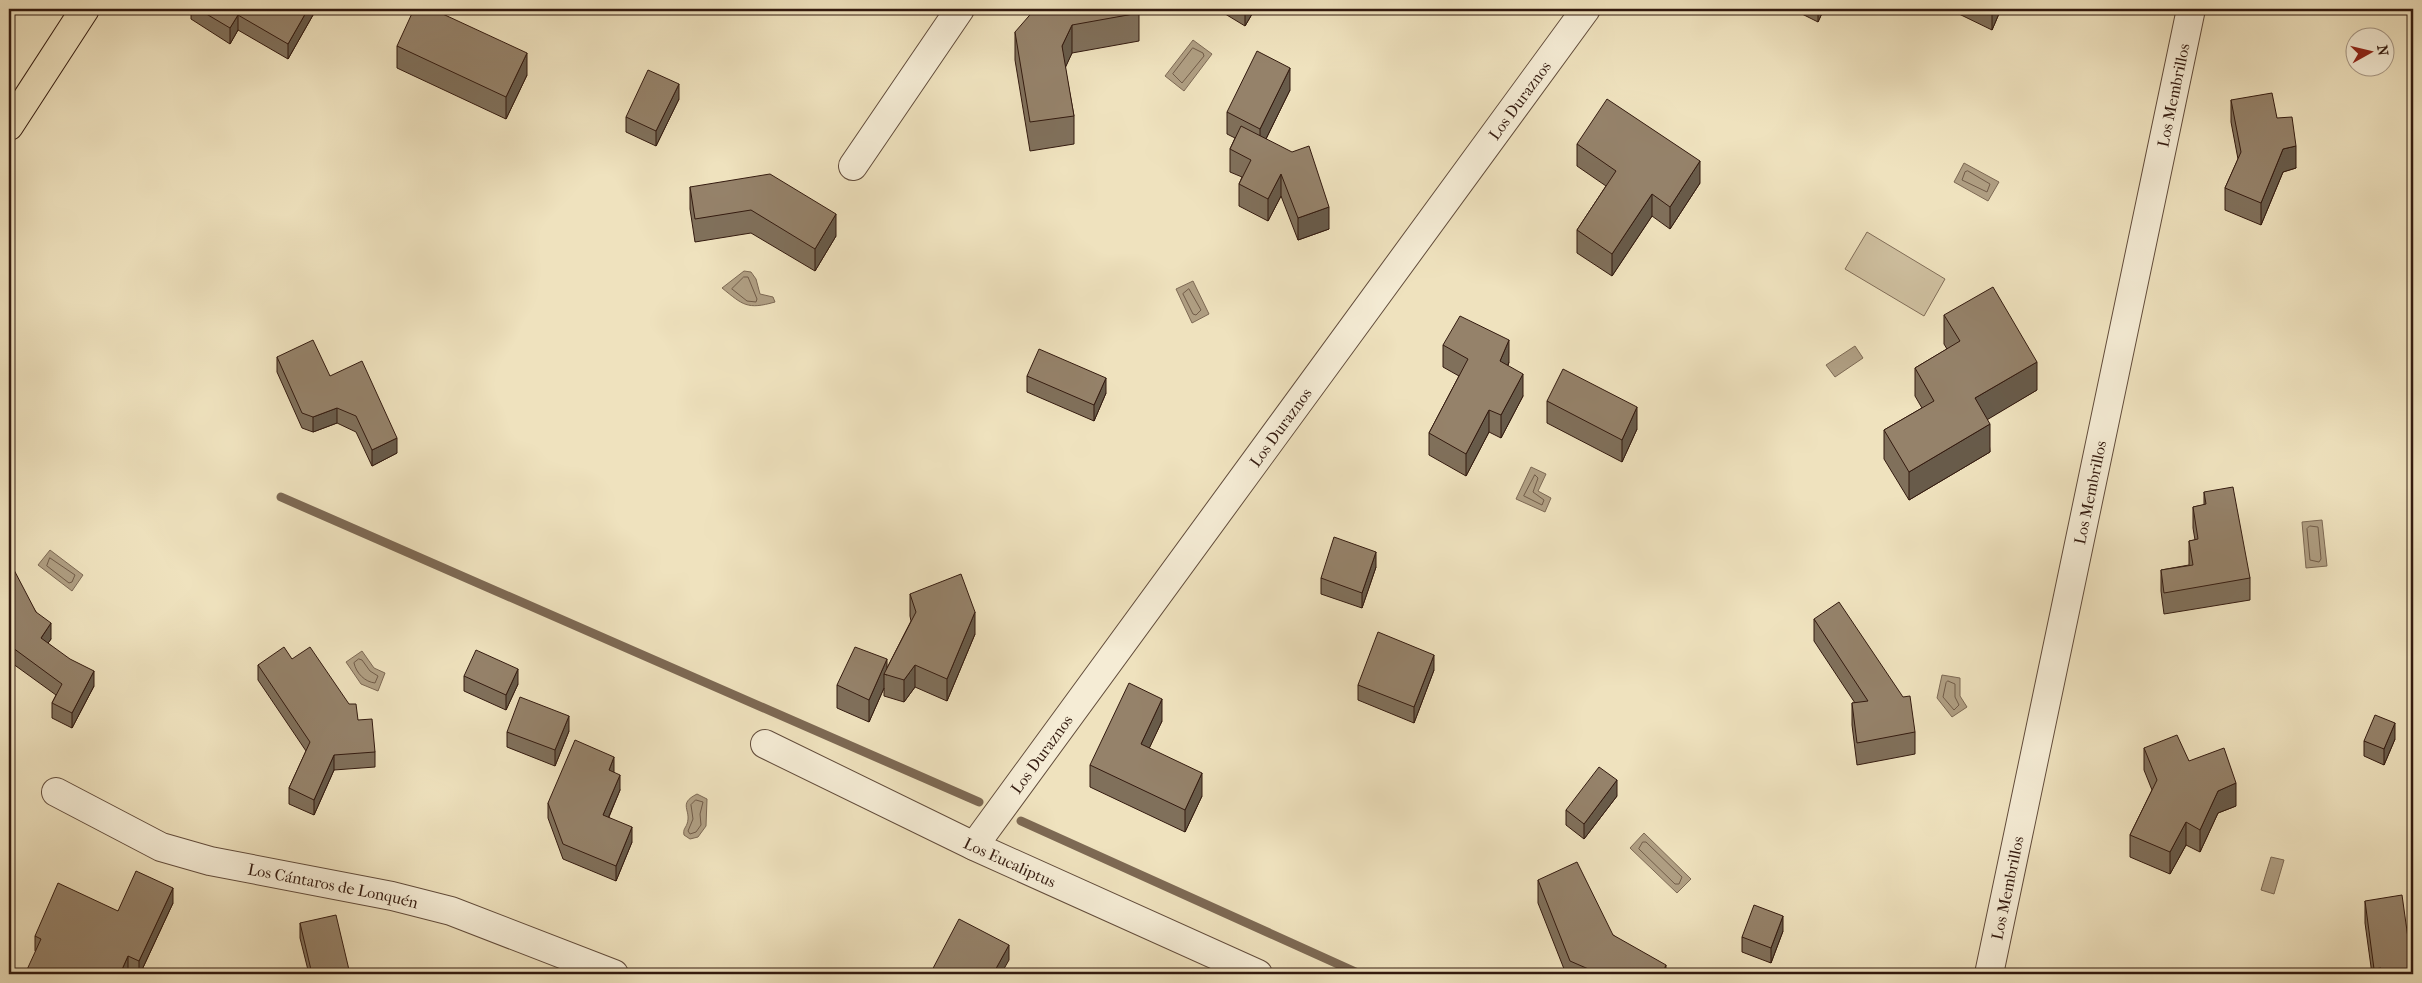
<svg xmlns="http://www.w3.org/2000/svg" width="2422" height="983" font-family="'IM FELL French Canon',serif">
	<style>
		.green { fill: #cfc0a0; stroke: #816d58 }
		.water { fill: #af9e82; stroke: #7d6954 }
		.lines { fill: none; stroke-linecap: round; stroke-linejoin: round }
		.shore { stroke: #715c48; stroke-width: 1 }
		.stream { stroke: #7d6954; stroke-width: 9 }
		.minor-casing { stroke: #624c3b; stroke-width: 30 }
		.major-casing { stroke: #331a0f; stroke-width: 30 }
		.minor { stroke: #f5ecd5; stroke-width: 28 }
		.major { stroke: #efe2be; stroke-width: 28 }
		.wall { fill: #80705b; stroke: #331a0f }
		.shaded-wall { fill: #685b4a; stroke: #331a0f }
		.building { fill: #95826a; stroke: #331a0f }
		.labels { text-anchor: middle; dominant-baseline: central; stroke-width: 4; stroke-linejoin: round; paint-order: stroke }
		.street-label { font-size: 16px; fill: #331a0f; stroke: #f5ecd5 }
	</style>
	<rect width="100%" height="100%" fill="#efe2be"/>
	<filter id="stains"><feTurbulence type="fractalNoise" baseFrequency=".004" numOctaves="4"/><feColorMatrix values="0 0 0 0 .2 0 0 0 0 .09 0 0 0 0 .02 0 0 0 .5 -.17"/></filter>
	<radialGradient id="worn" r=".72"><stop offset=".6" stop-color="#630" stop-opacity="0"/><stop offset="1" stop-color="#630" stop-opacity=".3"/></radialGradient>
	<!-- green -->
	<path class="green" d="M 1867,232 L 1945,279 L 1924,316 L 1845,269 Z"/>
	<!-- water -->
	<g class="water">
		<path d="M 1193,40 L 1212,54 L 1184,91 L 1165,76 Z"/>
		<path d="M 1964,163 L 1999,182 L 1988,201 L 1954,182 Z"/>
		<path d="M 744,271 L 751,272 L 756,279 L 760,294 L 773,297 L 775,302 C 747,310 743,305 722,288 Z"/>
		<path d="M 1193,281 L 1209,314 L 1192,323 L 1176,289 Z"/>
		<path d="M 1855,346 L 1863,358 L 1835,377 L 1826,365 Z"/>
		<path d="M 1531,467 L 1546,474 L 1538,491 L 1551,498 L 1545,512 L 1516,499 Z"/>
		<path d="M 2322,520 L 2327,566 L 2306,568 L 2302,522 Z"/>
		<path d="M 50,550 L 83,575 L 72,591 L 38,565 Z"/>
		<path d="M 362,651 L 374,668 L 385,673 L 378,691 L 361,684 L 346,662 Z"/>
		<path d="M 1942,675 L 1960,678 L 1960,696 L 1967,707 L 1952,717 L 1937,698 Z"/>
		<path d="M 697,794 L 707,799 L 706,826 L 698,837 L 690,839 L 684,835 C 683,829 685,829 687,824 C 692,810 677,804 697,794 Z"/>
		<path d="M 1644,833 L 1691,879 L 1677,893 L 1630,848 Z"/>
		<path d="M 2271,857 L 2284,860 L 2274,894 L 2261,890 Z"/>
	</g>
	<g class="lines">
		<!-- shore -->
		<g class="shore">
			<path d="M 1193,48 L 1203,53 L 1204,56 L 1182,83 L 1173,74 Z"/>
			<path d="M 1968,171 L 1990,184 L 1987,192 L 1962,180 L 1965,172 Z"/>
			<path d="M 744,277 L 748,277 L 757,299 L 756,302 L 747,301 L 732,289 Z"/>
			<path d="M 1189,289 L 1201,310 L 1196,315 L 1193,314 L 1183,294 Z"/>
			<path d="M 1535,475 L 1538,478 L 1533,492 L 1544,500 L 1542,505 L 1524,496 Z"/>
			<path d="M 2310,526 L 2318,527 L 2321,559 L 2319,562 L 2310,560 L 2307,529 Z"/>
			<path d="M 50,558 L 75,575 L 72,582 L 69,583 L 47,566 Z"/>
			<path d="M 359,659 L 362,660 L 370,671 L 378,676 L 375,683 C 365,682 356,673 354,663 Z"/>
			<path d="M 1948,681 L 1955,684 L 1955,697 L 1959,705 L 1954,710 L 1943,697 L 1946,683 Z"/>
			<path d="M 696,800 L 703,802 L 700,814 L 701,825 L 696,832 L 690,834 L 688,831 L 693,819 L 691,805 Z"/>
			<path d="M 1643,842 L 1646,842 L 1682,877 L 1679,884 L 1675,884 L 1639,849 Z"/>
		</g>
		<!-- stream -->
		<g class="stream">
			<path d="M 281,497 L 979,802"/>
			<path d="M 1021,821 L 1360,974"/>
		</g>
		<defs>
			<g id="minor">
				<path d="M 853,166 L 960,9"/>
				<path id="s1" d="M 765,744 L 974,846 L 1258,974"/>
				<path id="s2" d="M 56,792 L 161,847 L 210,861 L 392,896 L 451,911 L 614,974"/>
				<path id="s3" d="M 974,846 L 1586,9"/>
				<path id="s4" d="M 1989,974 L 2191,9"/>
			</g>
			<path id="major" d="M 9,126 L 85,9"/>
		</defs>
		<!-- minor casing -->
		<use href="#minor" class="minor-casing"/>
		<!-- major casing -->
		<use href="#major" class="major-casing"/>
		<!-- minor -->
		<use href="#minor" class="minor"/>
		<!-- major -->
		<use href="#major" class="major"/>
	</g>
	<!-- wall -->
	<g class="wall">
		<path d="M 191,9 L 313,9 L 313,15 L 288,59 L 238,30 L 230,44 L 191,19 Z"/>
		<path d="M 1217,9 L 1255,9 L 1245,26 Z"/>
		<path d="M 1792,9 L 1824,9 L 1818,22 Z"/>
		<path d="M 1959,9 L 2001,9 L 1992,30 L 1959,14 Z"/>
		<path d="M 1139,13 L 1139,41 L 1072,53 L 1065,67 L 1074,116 L 1074,144 L 1030,151 L 1015,60 L 1015,32 Z"/>
		<path d="M 397,46 L 527,75 L 506,119 L 397,68 Z"/>
		<path d="M 1290,90 L 1266,139 L 1329,229 L 1298,240 L 1281,196 L 1268,221 L 1239,206 L 1239,184 L 1242,177 L 1230,172 L 1230,149 L 1235,138 L 1227,134 L 1227,112 Z"/>
		<path d="M 679,99 L 656,146 L 626,132 L 626,117 Z"/>
		<path d="M 2231,100 L 2277,118 L 2296,168 L 2283,172 L 2261,225 L 2225,210 L 2225,188 L 2238,159 L 2231,122 Z"/>
		<path d="M 1577,144 L 1700,183 L 1670,229 L 1652,216 L 1612,276 L 1577,253 L 1577,230 L 1606,186 L 1577,166 Z"/>
		<path d="M 690,187 L 836,236 L 815,271 L 751,233 L 695,242 L 690,209 Z"/>
		<path d="M 1944,315 L 2037,390 L 1987,419 L 1990,452 L 1909,500 L 1884,459 L 1884,430 L 1922,408 L 1915,396 L 1915,368 L 1947,349 L 1944,344 Z"/>
		<path d="M 1443,345 L 1509,362 L 1508,366 L 1523,396 L 1501,438 L 1489,432 L 1466,476 L 1429,455 L 1429,433 L 1459,376 L 1443,367 Z"/>
		<path d="M 277,357 L 330,376 L 397,453 L 372,466 L 356,432 L 337,423 L 313,432 L 302,428 L 277,372 Z"/>
		<path d="M 1027,376 L 1106,393 L 1094,421 L 1027,392 Z"/>
		<path d="M 1547,401 L 1637,429 L 1622,462 L 1547,423 Z"/>
		<path d="M 2204,492 L 2250,578 L 2250,600 L 2164,614 L 2161,591 L 2161,570 L 2189,565 L 2189,541 L 2195,540 L 2193,528 L 2193,507 L 2204,505 Z"/>
		<path d="M 1376,567 L 1362,608 L 1321,594 L 1321,578 Z"/>
		<path d="M 9,570 L 36,612 L 51,639 L 48,643 L 94,686 L 72,728 L 52,718 L 52,703 L 56,695 L 9,661 Z"/>
		<path d="M 910,594 L 975,634 L 947,701 L 915,687 L 904,702 L 884,696 L 884,688 L 869,722 L 837,708 L 837,685 L 887,668 L 911,621 L 910,616 Z"/>
		<path d="M 1814,619 L 1915,732 L 1915,754 L 1857,765 L 1852,725 L 1852,703 L 1855,703 L 1814,641 Z"/>
		<path d="M 292,659 L 358,720 L 375,752 L 375,767 L 334,770 L 314,815 L 289,804 L 289,788 L 306,751 L 258,680 L 258,665 Z"/>
		<path d="M 1434,670 L 1414,723 L 1358,700 L 1358,685 Z"/>
		<path d="M 464,676 L 518,684 L 506,710 L 464,691 Z"/>
		<path d="M 1162,721 L 1149,748 L 1202,796 L 1185,832 L 1090,787 L 1090,765 Z"/>
		<path d="M 569,731 L 555,766 L 507,747 L 507,732 Z"/>
		<path d="M 2395,739 L 2384,765 L 2364,756 L 2364,741 Z"/>
		<path d="M 2144,748 L 2189,761 L 2236,806 L 2218,813 L 2200,852 L 2186,845 L 2170,874 L 2130,857 L 2130,835 L 2152,790 L 2144,770 Z"/>
		<path d="M 614,773 L 620,790 L 609,817 L 632,842 L 616,881 L 563,859 L 548,818 L 548,803 Z"/>
		<path d="M 1617,796 L 1584,839 L 1566,825 L 1566,810 Z"/>
		<path d="M 1538,880 L 1613,935 L 1666,974 L 1566,974 L 1538,903 Z"/>
		<path d="M 2365,901 L 2413,974 L 2372,974 L 2365,923 Z"/>
		<path d="M 173,903 L 140,974 L 134,974 L 128,972 L 35,951 L 35,936 L 118,911 Z"/>
		<path d="M 300,923 L 350,974 L 309,974 L 300,938 Z"/>
		<path d="M 1783,931 L 1771,963 L 1742,952 L 1742,937 Z"/>
	</g>
	<!-- shaded-wall -->
	<g class="shaded-wall">
		<path d="M 308,9 L 313,9 L 313,15 L 288,59 L 288,44 Z"/>
		<path d="M 1246,9 L 1255,9 L 1245,26 L 1245,10 Z"/>
		<path d="M 1818,9 L 1824,9 L 1818,22 Z"/>
		<path d="M 1994,9 L 2001,9 L 1992,30 L 1992,14 Z"/>
		<path d="M 238,15 L 238,30 L 230,44 L 230,28 Z"/>
		<path d="M 1072,25 L 1072,53 L 1062,75 L 1062,46 Z"/>
		<path d="M 527,53 L 527,75 L 506,119 L 506,97 Z"/>
		<path d="M 1290,68 L 1290,90 L 1260,151 L 1260,129 Z"/>
		<path d="M 679,84 L 679,99 L 656,146 L 656,131 Z"/>
		<path d="M 2296,146 L 2296,168 L 2283,172 L 2261,225 L 2261,203 L 2283,149 Z"/>
		<path d="M 1700,161 L 1700,183 L 1670,229 L 1670,207 Z"/>
		<path d="M 1281,174 L 1281,196 L 1268,221 L 1268,199 Z"/>
		<path d="M 1652,194 L 1652,216 L 1612,276 L 1612,254 Z"/>
		<path d="M 1329,207 L 1329,229 L 1298,240 L 1298,218 Z"/>
		<path d="M 836,214 L 836,236 L 815,271 L 815,249 Z"/>
		<path d="M 1509,340 L 1509,362 L 1500,383 L 1500,361 Z"/>
		<path d="M 2037,362 L 2037,390 L 1975,427 L 1975,398 Z"/>
		<path d="M 1523,374 L 1523,396 L 1501,438 L 1501,415 Z"/>
		<path d="M 1106,378 L 1106,393 L 1094,421 L 1094,405 Z"/>
		<path d="M 1637,407 L 1637,429 L 1622,462 L 1622,440 Z"/>
		<path d="M 337,408 L 337,423 L 313,432 L 313,417 Z"/>
		<path d="M 1489,410 L 1489,432 L 1466,476 L 1466,454 Z"/>
		<path d="M 1990,424 L 1990,452 L 1909,500 L 1909,472 Z"/>
		<path d="M 397,438 L 397,453 L 372,466 L 372,450 Z"/>
		<path d="M 1376,552 L 1376,567 L 1362,608 L 1362,593 Z"/>
		<path d="M 975,612 L 975,634 L 947,701 L 947,679 Z"/>
		<path d="M 51,623 L 51,639 L 41,653 L 41,638 Z"/>
		<path d="M 1434,655 L 1434,670 L 1414,723 L 1414,707 Z"/>
		<path d="M 887,659 L 887,675 L 884,674 L 884,688 L 869,722 L 869,700 Z"/>
		<path d="M 915,665 L 915,687 L 904,702 L 904,680 Z"/>
		<path d="M 518,669 L 518,684 L 506,710 L 506,695 Z"/>
		<path d="M 94,671 L 94,686 L 72,728 L 72,713 Z"/>
		<path d="M 1162,699 L 1162,721 L 1141,766 L 1141,744 Z"/>
		<path d="M 569,716 L 569,731 L 555,766 L 555,750 Z"/>
		<path d="M 2395,723 L 2395,739 L 2384,765 L 2384,749 Z"/>
		<path d="M 334,755 L 334,770 L 314,815 L 314,800 Z"/>
		<path d="M 614,757 L 614,772 L 609,786 L 609,770 Z"/>
		<path d="M 1202,773 L 1202,796 L 1185,832 L 1185,810 Z"/>
		<path d="M 620,775 L 620,790 L 603,830 L 603,815 Z"/>
		<path d="M 1617,780 L 1617,796 L 1584,839 L 1584,824 Z"/>
		<path d="M 2236,783 L 2236,806 L 2218,813 L 2200,852 L 2200,830 L 2218,791 Z"/>
		<path d="M 2186,822 L 2186,845 L 2170,874 L 2170,852 Z"/>
		<path d="M 632,827 L 632,842 L 616,881 L 616,866 Z"/>
		<path d="M 173,888 L 173,903 L 140,974 L 139,974 L 139,961 Z"/>
		<path d="M 1783,916 L 1783,931 L 1771,963 L 1771,948 Z"/>
		<path d="M 1009,945 L 1009,960 L 1001,974 L 993,974 Z"/>
		<path d="M 128,956 L 128,972 L 127,974 L 120,974 Z"/>
		<path d="M 1666,965 L 1666,974 L 1662,974 Z"/>
	</g>
	<!-- building -->
	<g class="building">
		<path d="M 198,9 L 308,9 L 288,44 L 238,15 L 230,28 Z"/>
		<path d="M 414,9 L 432,9 L 527,53 L 506,97 L 397,46 Z"/>
		<path d="M 1035,9 L 1139,9 L 1139,13 L 1072,25 L 1062,46 L 1074,116 L 1030,122 L 1015,32 Z"/>
		<path d="M 1980,9 L 1994,9 L 1992,14 Z"/>
		<path d="M 1257,51 L 1290,68 L 1260,129 L 1227,112 Z"/>
		<path d="M 648,70 L 679,84 L 656,131 L 626,117 Z"/>
		<path d="M 2272,93 L 2277,118 L 2292,117 L 2296,146 L 2283,149 L 2261,203 L 2225,188 L 2241,152 L 2231,100 Z"/>
		<path d="M 1607,99 L 1700,161 L 1670,207 L 1652,194 L 1612,254 L 1577,230 L 1616,171 L 1577,144 Z"/>
		<path d="M 1241,126 L 1292,152 L 1309,146 L 1329,207 L 1298,218 L 1281,174 L 1268,199 L 1239,184 L 1251,160 L 1230,149 Z"/>
		<path d="M 770,174 L 836,214 L 815,249 L 751,210 L 695,219 L 690,187 Z"/>
		<path d="M 1993,287 L 2037,362 L 1975,398 L 1990,424 L 1909,472 L 1884,430 L 1934,401 L 1915,368 L 1960,341 L 1944,315 Z"/>
		<path d="M 1460,316 L 1509,340 L 1500,361 L 1523,374 L 1501,415 L 1489,410 L 1466,454 L 1429,433 L 1468,359 L 1443,345 Z"/>
		<path d="M 313,340 L 330,376 L 362,361 L 397,438 L 372,450 L 356,416 L 337,408 L 313,417 L 302,413 L 277,357 Z"/>
		<path d="M 1039,349 L 1106,378 L 1094,405 L 1027,376 Z"/>
		<path d="M 1563,369 L 1637,407 L 1622,440 L 1547,401 Z"/>
		<path d="M 2233,487 L 2250,578 L 2164,593 L 2161,570 L 2193,565 L 2189,541 L 2198,539 L 2193,507 L 2206,504 L 2204,492 Z"/>
		<path d="M 1334,537 L 1376,552 L 1362,593 L 1321,578 Z"/>
		<path d="M 13,568 L 36,612 L 51,623 L 41,638 L 70,659 L 94,671 L 72,713 L 52,703 L 62,684 L 9,645 L 9,570 Z"/>
		<path d="M 961,574 L 975,612 L 947,679 L 915,665 L 904,680 L 884,674 L 916,612 L 910,594 Z"/>
		<path d="M 1839,602 L 1903,697 L 1910,696 L 1915,732 L 1857,743 L 1852,703 L 1868,701 L 1814,619 Z"/>
		<path d="M 1378,632 L 1434,655 L 1414,707 L 1358,685 Z"/>
		<path d="M 284,647 L 292,659 L 310,647 L 349,704 L 356,704 L 358,720 L 372,719 L 375,752 L 334,755 L 314,800 L 289,788 L 310,742 L 258,665 Z"/>
		<path d="M 855,647 L 887,659 L 869,700 L 837,685 Z"/>
		<path d="M 476,650 L 518,669 L 506,695 L 464,676 Z"/>
		<path d="M 1129,683 L 1162,699 L 1141,744 L 1202,773 L 1185,810 L 1090,765 Z"/>
		<path d="M 520,697 L 569,716 L 555,750 L 507,732 Z"/>
		<path d="M 2375,715 L 2395,723 L 2384,749 L 2364,741 Z"/>
		<path d="M 2177,735 L 2189,761 L 2224,748 L 2236,783 L 2218,791 L 2200,830 L 2186,822 L 2170,852 L 2130,835 L 2157,780 L 2144,748 Z"/>
		<path d="M 575,740 L 614,757 L 609,770 L 620,775 L 603,815 L 632,827 L 616,866 L 563,844 L 548,803 Z"/>
		<path d="M 1599,767 L 1617,780 L 1584,824 L 1566,810 Z"/>
		<path d="M 1577,862 L 1613,935 L 1666,965 L 1662,974 L 1600,974 L 1570,961 L 1538,880 Z"/>
		<path d="M 136,871 L 173,888 L 139,961 L 128,956 L 120,974 L 25,974 L 41,939 L 35,936 L 58,883 L 118,911 Z"/>
		<path d="M 2402,895 L 2413,974 L 2382,974 L 2381,968 L 2374,969 L 2365,901 Z"/>
		<path d="M 1754,905 L 1783,916 L 1771,948 L 1742,937 Z"/>
		<path d="M 336,915 L 350,974 L 312,974 L 300,923 Z"/>
		<path d="M 959,919 L 1009,945 L 993,974 L 930,974 Z"/>
	</g>
	<g class="labels">
		<!-- street labels -->
		<g class="street-label">
			<text stroke="none"><textPath href="#s4" startOffset="898">Los Membrillos</textPath></text>
			<text stroke="none"><textPath href="#s3" startOffset="924">Los Duraznos</textPath></text>
			<text stroke="none"><textPath href="#s3" startOffset="519">Los Duraznos</textPath></text>
			<text stroke="none"><textPath href="#s4" startOffset="492">Los Membrillos</textPath></text>
			<text stroke="none"><textPath href="#s3" startOffset="114">Los Duraznos</textPath></text>
			<text stroke="none"><textPath href="#s1" startOffset="272">Los Eucaliptus</textPath></text>
			<text stroke="none"><textPath href="#s2" startOffset="295">Los Cántaros de Lonquén</textPath></text>
			<text stroke="none"><textPath href="#s4" startOffset="88">Los Membrillos</textPath></text>
		</g>
	</g>
	<!-- margin -->
	<rect width="2422" height="983" fill="none" stroke="#efe2be" stroke-width="30"/>
	<rect x="10" y="10" width="2402" height="963" fill="none" stroke="#331a0f" stroke-width="2.5"/>
	<rect x="15" y="15" width="2392" height="953" fill="none" stroke="#331a0f"/>
	<!-- north arrow -->
	<g transform="translate(2370 52) rotate(82)"><circle r="24" fill="#f5ecd5" stroke="#a79886"/>
	<path d="M0-4L9 19L0 12L-9 19Z" fill="#8f2418"/>
	<text y="-8" font-size="14" font-weight="bold" text-anchor="middle" fill="#331a0f">N</text>
	</g>
	<rect width="100%" height="100%" filter="url(#stains)"/>
	<rect width="100%" height="100%" fill="url(#worn)"/>
</svg>
